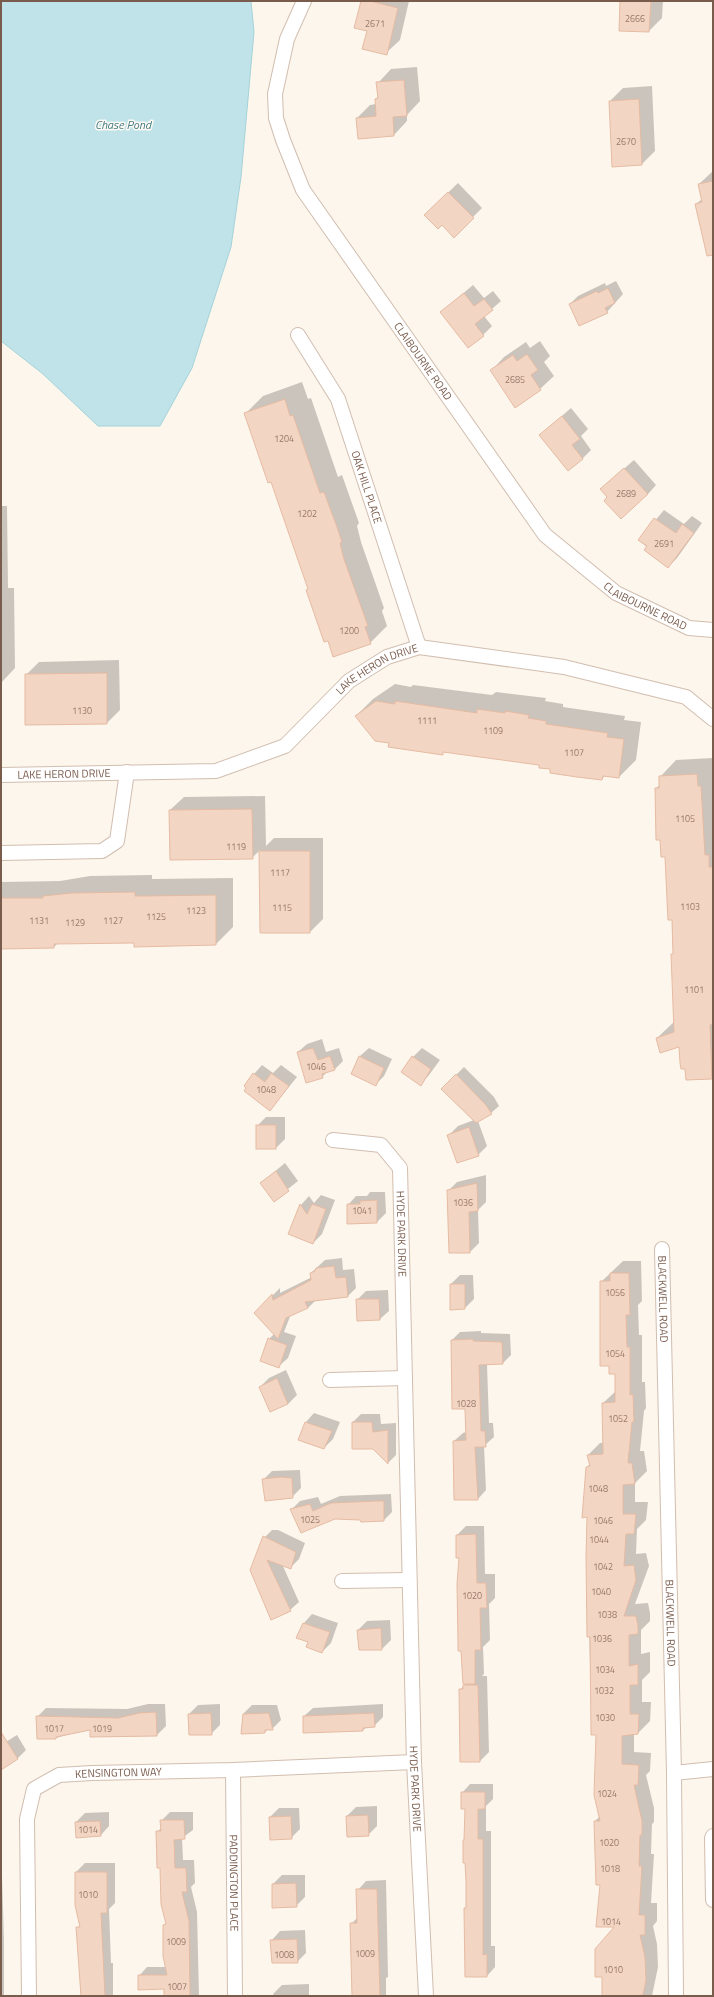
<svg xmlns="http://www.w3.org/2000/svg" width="714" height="1997" font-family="'Titillium Web',sans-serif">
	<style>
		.water { fill: #bfe3e8; stroke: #a5d3da }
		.shadow { fill: #0003 }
		.building { fill: #f3d5c3; stroke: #e6bba3 }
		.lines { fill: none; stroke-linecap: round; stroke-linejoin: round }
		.street-casing { stroke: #d1beb0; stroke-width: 16 }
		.street { stroke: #fff; stroke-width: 14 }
		.labels { text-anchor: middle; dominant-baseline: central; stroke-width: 3; stroke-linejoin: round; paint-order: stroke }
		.number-label { font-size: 9px; fill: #987a6a }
		.street-label { font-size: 11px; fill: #7a5c4d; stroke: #fffaf3 }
		.water-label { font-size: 12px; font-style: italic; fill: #437c86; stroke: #fffaf3 }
	</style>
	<rect width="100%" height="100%" fill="#fdf6ec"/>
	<!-- water -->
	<path class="water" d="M 1,1 L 251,1 L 254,32 L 241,177 L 231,247 L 192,368 L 160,426 L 98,426 L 43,374 L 1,341 Z"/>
	<!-- shadow -->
	<g class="shadow">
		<path d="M 362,1 L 409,1 L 400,40 L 386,53 L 368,30 Z"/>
		<path d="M 621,1 L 663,1 L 662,18 L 649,31 L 620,30 Z"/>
		<path d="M 417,67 L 420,101 L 407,115 L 407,121 L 394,135 L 359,138 L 357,118 L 370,105 L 376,104 L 376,99 L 379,96 L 378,83 L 391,69 Z"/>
		<path d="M 652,86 L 655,151 L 642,164 L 610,101 L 623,88 Z"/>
		<path d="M 713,171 L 713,240 L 696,204 L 702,199 L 699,184 Z"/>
		<path d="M 458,183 L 482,208 L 454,236 L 442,224 L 425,215 Z"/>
		<path d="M 616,281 L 623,294 L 607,312 L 570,304 L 578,296 L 605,283 L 606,286 Z"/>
		<path d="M 473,285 L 484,298 L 493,291 L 501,301 L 484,316 L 492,326 L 483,335 L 441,312 Z"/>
		<path d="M 540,341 L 550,356 L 544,362 L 554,376 L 540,389 L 516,406 L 491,371 L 504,357 L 526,342 L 530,348 Z"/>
		<path d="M 302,382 L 308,399 L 311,398 L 338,477 L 342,475 L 354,509 L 359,523 L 357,526 L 361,542 L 384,608 L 382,611 L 387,626 L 370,643 L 309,588 L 272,481 L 245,414 L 263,396 Z"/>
		<path d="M 571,408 L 588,429 L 581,436 L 591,450 L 582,459 L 540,435 Z"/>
		<path d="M 634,460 L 656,485 L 648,494 L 609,497 L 610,481 Z"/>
		<path d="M 1,506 L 7,506 L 8,588 L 14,588 L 15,668 L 1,683 Z"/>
		<path d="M 664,510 L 684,524 L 692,516 L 702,523 L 677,558 L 668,567 L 639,540 Z"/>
		<path d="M 119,660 L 120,710 L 107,723 L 26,675 L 39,662 Z"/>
		<path d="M 395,684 L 411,687 L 413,685 L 492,695 L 496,692 L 546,698 L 545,701 L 563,704 L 563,707 L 625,716 L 624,720 L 641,722 L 636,760 L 619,777 L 605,775 L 602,779 L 551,768 L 540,764 L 444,751 L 442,754 L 390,742 L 356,716 L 373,699 Z"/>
		<path d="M 713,758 L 713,1076 L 711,1078 L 686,1068 L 680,1046 L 657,1038 L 675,1021 L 672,919 L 666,856 L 661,839 L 657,839 L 656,788 L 660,785 L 660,777 L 676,760 Z"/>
		<path d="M 265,796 L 266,846 L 274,838 L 323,838 L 323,919 L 310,932 L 261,932 L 260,850 L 252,858 L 170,810 L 184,797 Z"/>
		<path d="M 152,875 L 152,879 L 233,878 L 233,927 L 216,944 L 135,942 L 58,943 L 54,947 L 1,948 L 1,882 L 60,881 L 90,876 Z"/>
		<path d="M 322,1039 L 326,1052 L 339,1048 L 343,1061 L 334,1070 L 328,1071 L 322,1077 L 298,1052 L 307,1044 Z"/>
		<path d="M 369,1048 L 392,1059 L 384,1076 L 375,1085 L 360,1056 Z"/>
		<path d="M 422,1048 L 440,1060 L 429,1075 L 421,1084 L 413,1057 Z"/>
		<path d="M 262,1065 L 273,1073 L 281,1065 L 297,1077 L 270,1110 L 254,1074 Z"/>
		<path d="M 464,1067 L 494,1097 L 499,1106 L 491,1113 L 478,1121 L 487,1146 L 478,1155 L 449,1135 L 458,1126 L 474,1120 L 442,1089 Z"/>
		<path d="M 266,1117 L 285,1117 L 285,1139 L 276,1148 L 257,1126 Z"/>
		<path d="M 285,1163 L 298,1181 L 274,1200 L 261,1183 Z"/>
		<path d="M 486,1175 L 486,1202 L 478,1210 L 479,1243 L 470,1252 L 448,1191 L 457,1182 Z"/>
		<path d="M 370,1192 L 385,1192 L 386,1213 L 377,1222 L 348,1205 L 356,1196 L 367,1196 Z"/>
		<path d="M 321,1195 L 335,1200 L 322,1234 L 313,1243 L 289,1234 L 301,1205 L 309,1196 L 314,1203 Z"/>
		<path d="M 342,1258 L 343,1270 L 354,1269 L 356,1288 L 348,1296 L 316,1300 L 308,1308 L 291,1314 L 284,1332 L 296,1336 L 288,1358 L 279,1366 L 269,1339 L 274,1334 L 255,1313 L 280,1288 L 280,1293 L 312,1277 L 311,1273 L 325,1260 Z"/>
		<path d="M 623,1261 L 641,1261 L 642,1301 L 638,1305 L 639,1335 L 642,1335 L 642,1382 L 645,1382 L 646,1408 L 644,1411 L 640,1451 L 644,1451 L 647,1471 L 635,1483 L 635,1502 L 648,1502 L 646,1520 L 637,1529 L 636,1554 L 646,1553 L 649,1566 L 635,1604 L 648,1603 L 650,1613 L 650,1621 L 641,1630 L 641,1654 L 650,1652 L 650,1672 L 642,1680 L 642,1702 L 651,1702 L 650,1721 L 638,1733 L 634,1734 L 634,1752 L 651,1753 L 650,1771 L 646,1775 L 654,1808 L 654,1822 L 652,1824 L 651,1854 L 654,1854 L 651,1903 L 657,1903 L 657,1921 L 653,1926 L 657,1944 L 658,1967 L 652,1996 L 603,1996 L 616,1926 L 601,1884 L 595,1821 L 600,1816 L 597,1734 L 592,1734 L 587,1556 L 587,1467 L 590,1464 L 588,1455 L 600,1443 L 604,1443 L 603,1403 L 616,1391 L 616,1373 L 601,1282 Z"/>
		<path d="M 460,1275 L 473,1275 L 474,1299 L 465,1308 L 451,1309 L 451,1284 Z"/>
		<path d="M 388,1290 L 389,1311 L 380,1319 L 357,1300 L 366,1291 Z"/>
		<path d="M 481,1331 L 481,1333 L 510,1334 L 511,1355 L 503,1363 L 487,1364 L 489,1423 L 493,1423 L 494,1437 L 484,1446 L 486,1490 L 478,1499 L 454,1441 L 463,1433 L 466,1432 L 466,1408 L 452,1340 L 460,1332 Z"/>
		<path d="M 286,1370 L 297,1395 L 288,1404 L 260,1387 L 269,1378 Z"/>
		<path d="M 314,1413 L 340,1422 L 333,1439 L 324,1448 L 306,1422 Z"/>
		<path d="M 361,1414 L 380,1414 L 381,1424 L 396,1423 L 396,1455 L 388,1463 L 353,1422 Z"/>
		<path d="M 300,1470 L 301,1488 L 292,1497 L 264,1479 L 272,1471 Z"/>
		<path d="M 391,1494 L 392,1512 L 384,1520 L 361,1521 L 361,1519 L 334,1518 L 292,1509 L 300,1501 L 318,1497 L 321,1504 L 340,1496 Z"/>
		<path d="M 466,1526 L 484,1526 L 485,1574 L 495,1574 L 495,1598 L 489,1604 L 490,1640 L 483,1647 L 484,1674 L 482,1676 L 487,1676 L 489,1752 L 480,1761 L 461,1761 L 460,1690 L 466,1683 L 460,1557 L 457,1535 Z"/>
		<path d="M 272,1530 L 278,1530 L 305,1543 L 299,1559 L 290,1568 L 282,1564 L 299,1602 L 290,1610 L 272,1618 L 263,1539 Z"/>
		<path d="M 312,1614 L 338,1623 L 331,1643 L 322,1652 L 309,1642 L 304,1623 Z"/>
		<path d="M 390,1620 L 391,1640 L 382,1649 L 358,1630 L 367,1621 Z"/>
		<path d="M 148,1704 L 165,1704 L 166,1726 L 157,1735 L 91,1728 L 56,1738 L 38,1738 L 37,1717 L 46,1708 L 127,1709 Z"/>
		<path d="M 220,1704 L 220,1725 L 211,1734 L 189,1714 L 198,1705 Z"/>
		<path d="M 383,1704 L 383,1717 L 374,1726 L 367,1727 L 363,1730 L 304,1716 L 313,1708 Z"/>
		<path d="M 252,1705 L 277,1705 L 281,1720 L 272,1729 L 268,1729 L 265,1732 L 243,1733 L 243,1714 Z"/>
		<path d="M 17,1735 L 26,1750 L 17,1759 L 1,1769 L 1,1745 Z"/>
		<path d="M 470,1784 L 493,1784 L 493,1799 L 486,1806 L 486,1831 L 491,1831 L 491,1946 L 495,1946 L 495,1967 L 487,1976 L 467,1881 L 464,1840 L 465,1838 L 466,1808 L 462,1793 Z"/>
		<path d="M 377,1806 L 377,1826 L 368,1835 L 348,1836 L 347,1816 L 356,1807 Z"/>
		<path d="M 279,1808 L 299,1808 L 300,1829 L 291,1838 L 270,1817 Z"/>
		<path d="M 109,1812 L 109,1826 L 101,1835 L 76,1822 L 85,1813 Z"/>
		<path d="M 170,1812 L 193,1812 L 193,1830 L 182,1838 L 183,1860 L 194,1860 L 195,1883 L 191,1887 L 197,1912 L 199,1996 L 165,1996 L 165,1988 L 139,1976 L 147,1967 L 167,1967 L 164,1925 L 167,1922 L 157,1832 L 162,1827 L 161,1821 Z"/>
		<path d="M 1,1844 L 4,1939 L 4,1996 L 1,1996 Z"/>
		<path d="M 85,1863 L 115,1863 L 115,1903 L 109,1909 L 111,1963 L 113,1963 L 113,1996 L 81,1996 L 77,1928 L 81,1925 L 76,1872 Z"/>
		<path d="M 282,1875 L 305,1875 L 305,1897 L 296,1906 L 273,1884 Z"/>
		<path d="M 386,1880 L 388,1977 L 386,1978 L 386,1996 L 353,1996 L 351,1924 L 358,1917 L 358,1890 L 366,1881 Z"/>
		<path d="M 305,1930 L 306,1953 L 297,1962 L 272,1962 L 272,1940 L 280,1931 Z"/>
		<path d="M 309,1984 L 309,1996 L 274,1996 L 273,1994 L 282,1985 Z"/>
	</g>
	<!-- building -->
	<g class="building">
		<path d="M 361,1 L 370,1 L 398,8 L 387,55 L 362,49 L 367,31 L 354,28 Z"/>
		<path d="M 620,1 L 651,1 L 649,32 L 619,31 Z"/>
		<path d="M 404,80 L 407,116 L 393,117 L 394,136 L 358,139 L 356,118 L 376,116 L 375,99 L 378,98 L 376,82 Z"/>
		<path d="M 639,99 L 642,165 L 612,167 L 609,101 Z"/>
		<path d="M 713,181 L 713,255 L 707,256 L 695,204 L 702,202 L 698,184 Z"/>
		<path d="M 448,192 L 474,218 L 454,238 L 442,225 L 438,229 L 424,215 Z"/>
		<path d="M 608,288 L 615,303 L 605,308 L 608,313 L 579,326 L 569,304 L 597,291 L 598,293 Z"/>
		<path d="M 464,293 L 474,306 L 484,299 L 493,310 L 475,324 L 484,336 L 468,348 L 440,312 Z"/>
		<path d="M 527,354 L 538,370 L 531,375 L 541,390 L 515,408 L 490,370 L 513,355 L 517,361 Z"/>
		<path d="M 285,399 L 290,416 L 293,415 L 320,493 L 324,492 L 337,527 L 342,542 L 340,543 L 344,559 L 368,626 L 365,627 L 371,644 L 333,657 L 328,641 L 324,642 L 306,590 L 308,589 L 271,482 L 268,483 L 244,413 Z"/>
		<path d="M 562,416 L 580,439 L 572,445 L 583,459 L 568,471 L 539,435 Z"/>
		<path d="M 624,468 L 648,494 L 621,519 L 604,501 L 607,497 L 600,489 Z"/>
		<path d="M 654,518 L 676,533 L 682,524 L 694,533 L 668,568 L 644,550 L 647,546 L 638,540 Z"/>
		<path d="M 107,673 L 107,724 L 25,725 L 25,674 Z"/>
		<path d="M 376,701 L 395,704 L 395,701 L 477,713 L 477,709 L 505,713 L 505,711 L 529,715 L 528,718 L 546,721 L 546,724 L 608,733 L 607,737 L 624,739 L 619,778 L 603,776 L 602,780 L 577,777 L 550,773 L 550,769 L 539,768 L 539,765 L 443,752 L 443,755 L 388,747 L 389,743 L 375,741 L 355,716 Z"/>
		<path d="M 697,774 L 698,786 L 701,786 L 705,855 L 709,855 L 709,867 L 713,867 L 713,1024 L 710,1025 L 712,1079 L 686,1080 L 685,1069 L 681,1069 L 680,1063 L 679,1047 L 660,1053 L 656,1038 L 674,1032 L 671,954 L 673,954 L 672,920 L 668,920 L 665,857 L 661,857 L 660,840 L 656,840 L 655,788 L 659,788 L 659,776 Z"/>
		<path d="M 252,809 L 253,859 L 170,860 L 169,810 Z"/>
		<path d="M 259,851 L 310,851 L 310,933 L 260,933 Z"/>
		<path d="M 135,892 L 135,896 L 144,896 L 216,895 L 216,945 L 134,947 L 134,943 L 54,944 L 54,948 L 1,949 L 1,898 L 43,898 L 43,896 L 72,893 Z"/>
		<path d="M 313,1048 L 318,1060 L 330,1056 L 335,1070 L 322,1074 L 323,1078 L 306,1083 L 297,1052 Z"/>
		<path d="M 359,1056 L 384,1068 L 376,1086 L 351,1074 Z"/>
		<path d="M 412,1056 L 431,1069 L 421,1086 L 401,1072 Z"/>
		<path d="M 253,1073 L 265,1082 L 271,1073 L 289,1086 L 270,1111 L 244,1091 L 246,1088 L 244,1086 Z"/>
		<path d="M 456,1074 L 486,1105 L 492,1114 L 476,1123 L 441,1089 Z"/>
		<rect x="256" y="1125" width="20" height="24"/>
		<path d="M 469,1127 L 479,1156 L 457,1163 L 447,1135 Z"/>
		<path d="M 276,1171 L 289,1191 L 274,1202 L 260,1183 Z"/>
		<path d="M 477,1183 L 478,1211 L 469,1212 L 470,1253 L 449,1253 L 447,1190 Z"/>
		<path d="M 377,1200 L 377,1223 L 347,1224 L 347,1204 L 360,1204 L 360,1201 Z"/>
		<path d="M 300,1204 L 307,1214 L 312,1204 L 326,1209 L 313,1244 L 288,1234 Z"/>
		<path d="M 334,1266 L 336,1278 L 346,1277 L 348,1297 L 305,1302 L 308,1308 L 286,1318 L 278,1339 L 254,1313 L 272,1294 L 273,1300 L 311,1280 L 310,1273 L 315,1271 L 316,1268 Z"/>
		<path d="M 610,1273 L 629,1273 L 630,1315 L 626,1315 L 627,1347 L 630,1347 L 630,1395 L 633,1394 L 634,1422 L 632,1422 L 628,1463 L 632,1463 L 635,1484 L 623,1485 L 623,1514 L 636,1514 L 634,1534 L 626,1534 L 624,1566 L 634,1565 L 636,1580 L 624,1616 L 636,1616 L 638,1626 L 638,1634 L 629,1635 L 629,1666 L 638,1664 L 638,1685 L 630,1685 L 630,1714 L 639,1714 L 638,1734 L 622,1736 L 622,1764 L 639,1765 L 638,1785 L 634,1785 L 642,1821 L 642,1835 L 640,1835 L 639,1866 L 642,1866 L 639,1915 L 645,1915 L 645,1935 L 640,1935 L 645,1957 L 646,1980 L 643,1995 L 636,1996 L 602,1996 L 602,1977 L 595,1977 L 595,1949 L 614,1927 L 596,1927 L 600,1885 L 596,1885 L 594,1821 L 600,1821 L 594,1795 L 596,1735 L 591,1735 L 590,1637 L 587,1637 L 586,1556 L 587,1517 L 582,1518 L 586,1467 L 590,1466 L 587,1455 L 603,1454 L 602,1403 L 615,1402 L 615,1374 L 609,1374 L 609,1366 L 600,1366 L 600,1281 L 610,1281 Z"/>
		<path d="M 450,1284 L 465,1284 L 465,1309 L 450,1310 Z"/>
		<path d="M 356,1299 L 379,1299 L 380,1320 L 357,1321 Z"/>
		<path d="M 268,1338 L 287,1345 L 279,1368 L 260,1361 Z"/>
		<path d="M 473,1339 L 473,1341 L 502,1342 L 503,1364 L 479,1365 L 481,1431 L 485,1431 L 486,1447 L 475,1447 L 478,1500 L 454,1500 L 453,1441 L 466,1440 L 465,1409 L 452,1409 L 451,1340 Z"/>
		<path d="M 277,1378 L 288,1404 L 270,1412 L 259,1387 Z"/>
		<path d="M 305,1422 L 332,1431 L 324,1449 L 298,1440 Z"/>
		<path d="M 352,1422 L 372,1422 L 373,1432 L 388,1430 L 388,1464 L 373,1449 L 352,1449 Z"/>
		<path d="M 281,1477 L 292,1478 L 293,1498 L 265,1501 L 262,1479 Z"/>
		<path d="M 376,1501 L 384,1501 L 384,1521 L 361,1522 L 360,1520 L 335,1519 L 301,1533 L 290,1509 L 310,1504 L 313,1511 L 331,1503 Z"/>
		<path d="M 476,1534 L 477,1583 L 486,1583 L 487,1608 L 480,1608 L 481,1650 L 475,1650 L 475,1684 L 463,1684 L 461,1651 L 458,1651 L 458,1642 L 457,1584 L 459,1558 L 456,1558 L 456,1535 Z"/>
		<path d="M 263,1536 L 296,1552 L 291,1569 L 267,1560 L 291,1611 L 271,1620 L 250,1570 Z"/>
		<path d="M 303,1623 L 330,1632 L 322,1653 L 306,1647 L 308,1642 L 296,1638 Z"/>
		<path d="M 381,1628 L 382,1650 L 359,1650 L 357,1630 Z"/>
		<path d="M 463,1685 L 478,1685 L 480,1762 L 460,1762 L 459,1689 L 463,1689 Z"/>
		<path d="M 156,1712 L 157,1736 L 90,1737 L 90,1730 L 56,1737 L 56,1739 L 37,1739 L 36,1716 L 118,1718 L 139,1713 Z"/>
		<path d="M 211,1713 L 212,1735 L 189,1735 L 188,1714 Z"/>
		<path d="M 269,1713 L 273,1730 L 265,1730 L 265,1733 L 241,1734 L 243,1714 Z"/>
		<path d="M 374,1713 L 375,1727 L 363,1728 L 363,1731 L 303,1733 L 303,1716 Z"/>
		<path d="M 1,1732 L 18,1759 L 1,1770 Z"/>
		<path d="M 461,1792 L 485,1792 L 485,1809 L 478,1809 L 478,1839 L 483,1839 L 483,1955 L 487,1954 L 487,1977 L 465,1977 L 464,1908 L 466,1908 L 466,1881 L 465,1863 L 463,1863 L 463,1840 L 464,1840 L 465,1809 L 461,1809 Z"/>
		<path d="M 368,1815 L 369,1836 L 347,1837 L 346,1816 Z"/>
		<path d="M 291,1816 L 292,1839 L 270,1840 L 269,1817 Z"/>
		<path d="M 160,1820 L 184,1820 L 185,1839 L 174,1840 L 175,1868 L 186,1868 L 187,1892 L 182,1892 L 189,1921 L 190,1996 L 164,1996 L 164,1989 L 138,1990 L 138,1975 L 167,1975 L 163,1956 L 163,1925 L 166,1924 L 161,1904 L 160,1868 L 157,1868 L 156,1831 L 161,1831 Z"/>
		<path d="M 100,1821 L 101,1836 L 76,1838 L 75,1822 Z"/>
		<path d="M 75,1872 L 107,1872 L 107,1913 L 101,1913 L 105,1996 L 81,1996 L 76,1927 L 80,1927 L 75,1905 Z"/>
		<path d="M 296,1883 L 297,1907 L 272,1908 L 272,1884 Z"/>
		<path d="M 356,1889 L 377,1889 L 380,1996 L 352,1996 L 350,1923 L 357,1923 Z"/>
		<path d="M 297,1939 L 298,1963 L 272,1963 L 270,1940 Z"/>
	</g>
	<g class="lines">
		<defs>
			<g id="street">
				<path id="s1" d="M 304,1 L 287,39 L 275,94 L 276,118 L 283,140 L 303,190 L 545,535 L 616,593 L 689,628 L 713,630"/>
				<path id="s2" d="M 298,335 L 338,399 L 419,647"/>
				<path id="s3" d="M 1,775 L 216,771 L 285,746 L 349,681 L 387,657 L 419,647 L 564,667 L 686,697 L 713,719"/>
				<path d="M 1,853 L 102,851 L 117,841 L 127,772"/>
				<path id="s4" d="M 333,1140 L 381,1145 L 400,1168 L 414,1762 L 426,1996"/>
				<path id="s5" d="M 662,1249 L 674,1773 L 676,1996"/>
				<path d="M 330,1380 L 405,1378"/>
				<path d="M 342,1581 L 409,1580"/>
				<path id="s6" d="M 233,1770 L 235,1996"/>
				<path d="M 674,1773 L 713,1769"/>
				<path d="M 713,1836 L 712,1838 L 713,1900"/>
				<path id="s7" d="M 29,1996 L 27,1819 L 34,1789 L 59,1775 L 92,1773 L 233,1770 L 414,1762"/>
			</g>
		</defs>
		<!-- street casing -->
		<use href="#street" class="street-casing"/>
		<!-- street -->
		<use href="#street" class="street"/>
	</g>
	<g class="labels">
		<!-- number labels -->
		<g class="number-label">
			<text x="635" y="18">2666</text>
			<text x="375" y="23">2671</text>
			<text x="626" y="141">2670</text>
			<text x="515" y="379">2685</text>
			<text x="284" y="438">1204</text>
			<text x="626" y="493">2689</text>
			<text x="307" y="513">1202</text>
			<text x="664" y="543">2691</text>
			<text x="349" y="630">1200</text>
			<text x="82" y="710">1130</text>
			<text x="427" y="720">1111</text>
			<text x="493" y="730">1109</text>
			<text x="574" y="752">1107</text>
			<text x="685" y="818">1105</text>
			<text x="236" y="846">1119</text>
			<text x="280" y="872">1117</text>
			<text x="690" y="906">1103</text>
			<text x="282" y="907">1115</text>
			<text x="196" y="910">1123</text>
			<text x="156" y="916">1125</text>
			<text x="39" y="920">1131</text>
			<text x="113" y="920">1127</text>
			<text x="75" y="922">1129</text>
			<text x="694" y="989">1101</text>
			<text x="316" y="1066">1046</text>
			<text x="266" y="1089">1048</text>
			<text x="463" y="1202">1036</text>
			<text x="362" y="1210">1041</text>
			<text x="615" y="1292">1056</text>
			<text x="615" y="1353">1054</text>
			<text x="466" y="1403">1028</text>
			<text x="618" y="1418">1052</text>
			<text x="598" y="1488">1048</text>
			<text x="310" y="1519">1025</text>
			<text x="603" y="1520">1046</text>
			<text x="599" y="1539">1044</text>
			<text x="603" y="1566">1042</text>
			<text x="601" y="1591">1040</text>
			<text x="472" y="1595">1020</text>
			<text x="607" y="1614">1038</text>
			<text x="602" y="1638">1036</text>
			<text x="605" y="1669">1034</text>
			<text x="604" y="1690">1032</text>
			<text x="605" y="1717">1030</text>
			<text x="54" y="1728">1017</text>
			<text x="102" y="1728">1019</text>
			<text x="607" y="1793">1024</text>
			<text x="88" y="1829">1014</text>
			<text x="609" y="1842">1020</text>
			<text x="610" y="1868">1018</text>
			<text x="88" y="1894">1010</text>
			<text x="611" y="1921">1014</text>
			<text x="176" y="1941">1009</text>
			<text x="365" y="1953">1009</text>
			<text x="284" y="1954">1008</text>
			<text x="613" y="1969">1010</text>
			<text x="177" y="1986">1007</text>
		</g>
		<!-- street labels -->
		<g class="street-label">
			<text stroke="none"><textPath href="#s1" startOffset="408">CLAIBOURNE ROAD</textPath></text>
			<text stroke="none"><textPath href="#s2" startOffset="168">OAK HILL PLACE</textPath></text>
			<text stroke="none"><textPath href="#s1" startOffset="744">CLAIBOURNE ROAD</textPath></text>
			<text stroke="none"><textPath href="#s3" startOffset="410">LAKE HERON DRIVE</textPath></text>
			<text stroke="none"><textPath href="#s3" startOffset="63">LAKE HERON DRIVE</textPath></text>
			<text stroke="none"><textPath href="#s4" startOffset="144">HYDE PARK DRIVE</textPath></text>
			<text stroke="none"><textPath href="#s5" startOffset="50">BLACKWELL ROAD</textPath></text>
			<text stroke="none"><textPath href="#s5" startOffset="374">BLACKWELL ROAD</textPath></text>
			<text stroke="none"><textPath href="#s7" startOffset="296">KENSINGTON WAY</textPath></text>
			<text stroke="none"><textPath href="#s4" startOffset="699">HYDE PARK DRIVE</textPath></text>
			<text stroke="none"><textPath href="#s6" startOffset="113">PADDINGTON PLACE</textPath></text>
		</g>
		<!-- water labels -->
		<g class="water-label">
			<text x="123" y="124">Chase Pond</text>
		</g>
	</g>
	<!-- border -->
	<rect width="714" height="1997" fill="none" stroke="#7a5c4d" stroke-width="4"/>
</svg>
